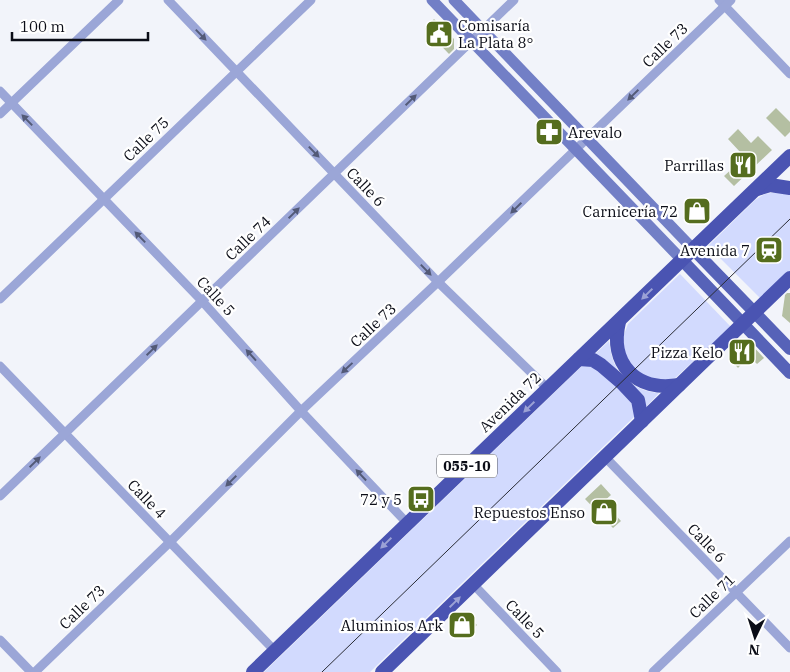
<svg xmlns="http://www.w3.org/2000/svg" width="790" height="672" font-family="'IBM Plex Serif',serif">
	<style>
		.green { fill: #d2dafe }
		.building { fill: #b4bfa2 }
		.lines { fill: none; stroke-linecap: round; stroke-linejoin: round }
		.minor { stroke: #9ba6d7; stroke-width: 9 }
		.secondary { stroke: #727fc6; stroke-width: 11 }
		.primary { stroke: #5662b8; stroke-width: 12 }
		.trunk { stroke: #4a54b2; stroke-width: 14 }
		.tram { stroke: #2a2c35; stroke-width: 1 }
		.oneway { fill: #535a77 }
		.oneway2 { fill: #9ba1d5 }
		.labels { text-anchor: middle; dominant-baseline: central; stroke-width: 4.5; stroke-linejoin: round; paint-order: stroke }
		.shield { fill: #fff; stroke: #54565d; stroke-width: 1 }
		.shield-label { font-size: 14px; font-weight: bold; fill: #0b0d17 }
		.poi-label { font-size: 15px; fill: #0b0d17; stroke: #fff; text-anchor: end }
		.street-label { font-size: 15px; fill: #0b0d17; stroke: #fff }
	</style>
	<rect width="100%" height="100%" fill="#f2f4fa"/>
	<!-- green -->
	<g class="green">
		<path d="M 777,192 L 790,194 L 790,271 L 760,298 L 708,246 L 755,200 L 765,194 Z"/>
		<path d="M 680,274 L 731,327 L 675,378 L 666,381 L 648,380 L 624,359 L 623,337 L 628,324 Z"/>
		<path d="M 609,341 C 610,347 611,354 613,360 C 620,380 640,392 659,393 L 644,409 L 594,355 Z"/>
		<path d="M 591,364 L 634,402 L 634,417 L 370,672 L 264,672 L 583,365 Z"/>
	</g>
	<!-- building -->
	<g class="building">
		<path d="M 434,19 L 454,39 L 454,49 L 449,54 L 425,29 Z"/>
		<path d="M 776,108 L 790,122 L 790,132 L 785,137 L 766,118 Z"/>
		<path d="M 738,129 L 751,143 L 758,136 L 772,150 L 734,186 L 724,176 L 734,167 L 730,164 L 741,153 L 728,139 Z"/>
		<path d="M 699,201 L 708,210 L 698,220 L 694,220 L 687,212 Z"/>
		<path d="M 787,293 L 790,293 L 790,323 L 782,316 L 785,295 Z"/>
		<path d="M 749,342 L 764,358 L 757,364 L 749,356 L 738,368 L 731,360 Z"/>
		<path d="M 601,484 L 611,495 L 603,502 L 621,521 L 613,528 L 585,499 Z"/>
		<path d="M 468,616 L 477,625 L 464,637 L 456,628 Z"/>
	</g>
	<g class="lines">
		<!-- minor -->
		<g class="minor">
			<path d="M 168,0 L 438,282 L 548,389"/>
			<path d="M 719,0 L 790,74"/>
			<path d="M 0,91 L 202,301 L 301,411 L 407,523"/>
			<path d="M 0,114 L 119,0"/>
			<path d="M 0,299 L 311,0"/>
			<path d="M 0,366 L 275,651"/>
			<path d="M 605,457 L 790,648"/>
			<path d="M 0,496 L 514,0"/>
			<path d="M 473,584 L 557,672"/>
			<path d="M 0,640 L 31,672"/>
			<path d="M 35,672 L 170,542 L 301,411 L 438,282 L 731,0"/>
			<path d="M 653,672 L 790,541"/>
		</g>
		<!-- secondary -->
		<g class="secondary">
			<path d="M 432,0 L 682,260"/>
			<path d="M 454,0 L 693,249"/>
		</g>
		<!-- primary -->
		<g class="primary">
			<path d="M 693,249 L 790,349"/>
			<path d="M 682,260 L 790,373"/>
		</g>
		<!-- trunk -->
		<g class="trunk">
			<path d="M 757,189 L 770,185 L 790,188"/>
			<path d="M 619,322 C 609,364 636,392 679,385"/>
			<path d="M 579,359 L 593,360 L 601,365 L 622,383 L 638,400 L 642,421"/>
			<path d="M 253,672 L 790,156"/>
			<path d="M 382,672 L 790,278"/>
		</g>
		<!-- tram -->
		<path class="tram" d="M 322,672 L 790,219"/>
	</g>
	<!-- one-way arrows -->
	<defs><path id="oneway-solid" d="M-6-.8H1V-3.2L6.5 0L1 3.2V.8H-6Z" transform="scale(1.25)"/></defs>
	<g class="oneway">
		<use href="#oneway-solid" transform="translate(201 35) rotate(46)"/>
		<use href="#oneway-solid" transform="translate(633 95) rotate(136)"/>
		<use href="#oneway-solid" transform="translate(411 100) rotate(-44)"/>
		<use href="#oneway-solid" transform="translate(27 120) rotate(-134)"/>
		<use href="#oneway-solid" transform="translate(314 152) rotate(46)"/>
		<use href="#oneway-solid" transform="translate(516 208) rotate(136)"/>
		<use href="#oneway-solid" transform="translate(294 213) rotate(-44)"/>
		<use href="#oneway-solid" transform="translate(140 237) rotate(-134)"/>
		<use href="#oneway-solid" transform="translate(426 270) rotate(46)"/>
		<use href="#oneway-solid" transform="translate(152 350) rotate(-44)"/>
		<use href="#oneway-solid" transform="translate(251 355) rotate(-132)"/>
		<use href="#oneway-solid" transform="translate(347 368) rotate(137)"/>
		<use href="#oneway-solid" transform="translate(35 462) rotate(-44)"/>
		<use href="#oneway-solid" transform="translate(361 475) rotate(-133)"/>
		<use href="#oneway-solid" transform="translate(231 481) rotate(135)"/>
	</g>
	<g class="oneway2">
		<use href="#oneway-solid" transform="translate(647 294) rotate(136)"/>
		<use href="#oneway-solid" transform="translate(529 407) rotate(136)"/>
		<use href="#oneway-solid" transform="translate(386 543) rotate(136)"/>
		<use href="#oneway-solid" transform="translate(455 602) rotate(-44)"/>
	</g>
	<!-- icons -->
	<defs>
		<symbol id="civic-square" viewBox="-11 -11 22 22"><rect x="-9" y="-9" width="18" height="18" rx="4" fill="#556d1e" stroke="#fff"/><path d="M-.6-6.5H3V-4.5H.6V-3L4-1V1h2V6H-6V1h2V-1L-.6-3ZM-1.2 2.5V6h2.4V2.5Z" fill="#fff"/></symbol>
		<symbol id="pharmacy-square" viewBox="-11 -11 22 22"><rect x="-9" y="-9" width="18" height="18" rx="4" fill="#556d1e" stroke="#fff"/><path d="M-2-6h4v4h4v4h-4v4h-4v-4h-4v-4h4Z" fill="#fff"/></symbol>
		<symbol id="restaurant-square" viewBox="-11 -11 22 22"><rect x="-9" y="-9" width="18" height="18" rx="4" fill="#556d1e" stroke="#fff"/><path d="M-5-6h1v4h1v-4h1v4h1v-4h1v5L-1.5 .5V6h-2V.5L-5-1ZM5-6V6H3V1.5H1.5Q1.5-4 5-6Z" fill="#fff"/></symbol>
		<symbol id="shop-square" viewBox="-11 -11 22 22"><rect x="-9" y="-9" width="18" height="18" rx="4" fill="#556d1e" stroke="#fff"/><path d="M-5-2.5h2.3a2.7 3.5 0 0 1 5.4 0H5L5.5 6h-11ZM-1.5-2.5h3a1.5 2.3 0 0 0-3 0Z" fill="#fff"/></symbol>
		<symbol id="station-square" viewBox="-11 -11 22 22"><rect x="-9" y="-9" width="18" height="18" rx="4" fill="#556d1e" stroke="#fff"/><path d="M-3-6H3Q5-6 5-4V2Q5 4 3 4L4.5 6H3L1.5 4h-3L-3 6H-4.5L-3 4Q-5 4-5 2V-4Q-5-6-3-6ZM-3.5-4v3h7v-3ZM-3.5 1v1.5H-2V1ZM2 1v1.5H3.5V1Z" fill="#fff"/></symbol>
		<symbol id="bus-square" viewBox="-11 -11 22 22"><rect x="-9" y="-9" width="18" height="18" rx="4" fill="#556d1e" stroke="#fff"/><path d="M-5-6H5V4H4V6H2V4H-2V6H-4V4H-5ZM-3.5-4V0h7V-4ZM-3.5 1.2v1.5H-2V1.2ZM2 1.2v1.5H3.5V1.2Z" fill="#fff"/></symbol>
	</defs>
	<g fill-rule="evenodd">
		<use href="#civic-square" x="423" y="18" width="32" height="32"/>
		<use href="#pharmacy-square" x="533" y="116" width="32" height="32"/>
		<use href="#restaurant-square" x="727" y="149" width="32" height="32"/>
		<use href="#shop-square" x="681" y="195" width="32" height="32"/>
		<use href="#station-square" x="753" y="234" width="32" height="32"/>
		<use href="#restaurant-square" x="726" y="336" width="32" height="32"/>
		<use href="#bus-square" x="405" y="483" width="32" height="32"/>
		<use href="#shop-square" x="588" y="496" width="32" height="32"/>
		<use href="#shop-square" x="446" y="609" width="32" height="32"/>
	</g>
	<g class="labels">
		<!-- shield labels -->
		<rect class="shield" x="437" y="454.5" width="60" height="23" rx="4"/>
		<g class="shield-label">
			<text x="467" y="466">055-10</text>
		</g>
		<!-- poi labels -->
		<g class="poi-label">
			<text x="458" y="25" text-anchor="start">Comisaría<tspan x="458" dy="17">La Plata 8°</tspan></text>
			<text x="568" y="132" text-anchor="start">Arevalo</text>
			<text x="724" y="165">Parrillas</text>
			<text x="678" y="211">Carnicería 72</text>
			<text x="750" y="250">Avenida 7</text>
			<text x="723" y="352">Pizza Kelo</text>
			<text x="402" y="499">72 y 5</text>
			<text x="585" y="512">Repuestos Enso</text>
			<text x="443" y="625">Aluminios Ark</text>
		</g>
		<!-- street labels -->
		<g class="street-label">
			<text transform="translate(665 45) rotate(-44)">Calle 73</text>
			<text transform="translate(146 139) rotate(-44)">Calle 75</text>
			<text transform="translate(366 187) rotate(46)">Calle 6</text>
			<text transform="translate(248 238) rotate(-44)">Calle 74</text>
			<text transform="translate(216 296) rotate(47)">Calle 5</text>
			<text transform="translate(373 325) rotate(-43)">Calle 73</text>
			<text transform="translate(510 402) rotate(-44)">Avenida 72</text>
			<text transform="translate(147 499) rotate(46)">Calle 4</text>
			<text transform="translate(707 543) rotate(46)">Calle 6</text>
			<text transform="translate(712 596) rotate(-44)">Calle 71</text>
			<text transform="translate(82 607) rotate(-44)">Calle 73</text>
			<text transform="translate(525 619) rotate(46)">Calle 5</text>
		</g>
	</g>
	<!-- north arrow -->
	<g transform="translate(755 637) rotate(184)" stroke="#ffffff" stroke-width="4" paint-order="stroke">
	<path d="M0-4L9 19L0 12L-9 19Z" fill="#0b0d17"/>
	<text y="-8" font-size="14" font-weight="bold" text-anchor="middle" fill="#0b0d17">N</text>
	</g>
	<!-- scale -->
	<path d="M12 32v8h136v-8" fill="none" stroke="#0b0d17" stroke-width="2.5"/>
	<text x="20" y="32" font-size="15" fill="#0b0d17" stroke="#ffffff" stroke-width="4" paint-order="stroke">100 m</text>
</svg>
